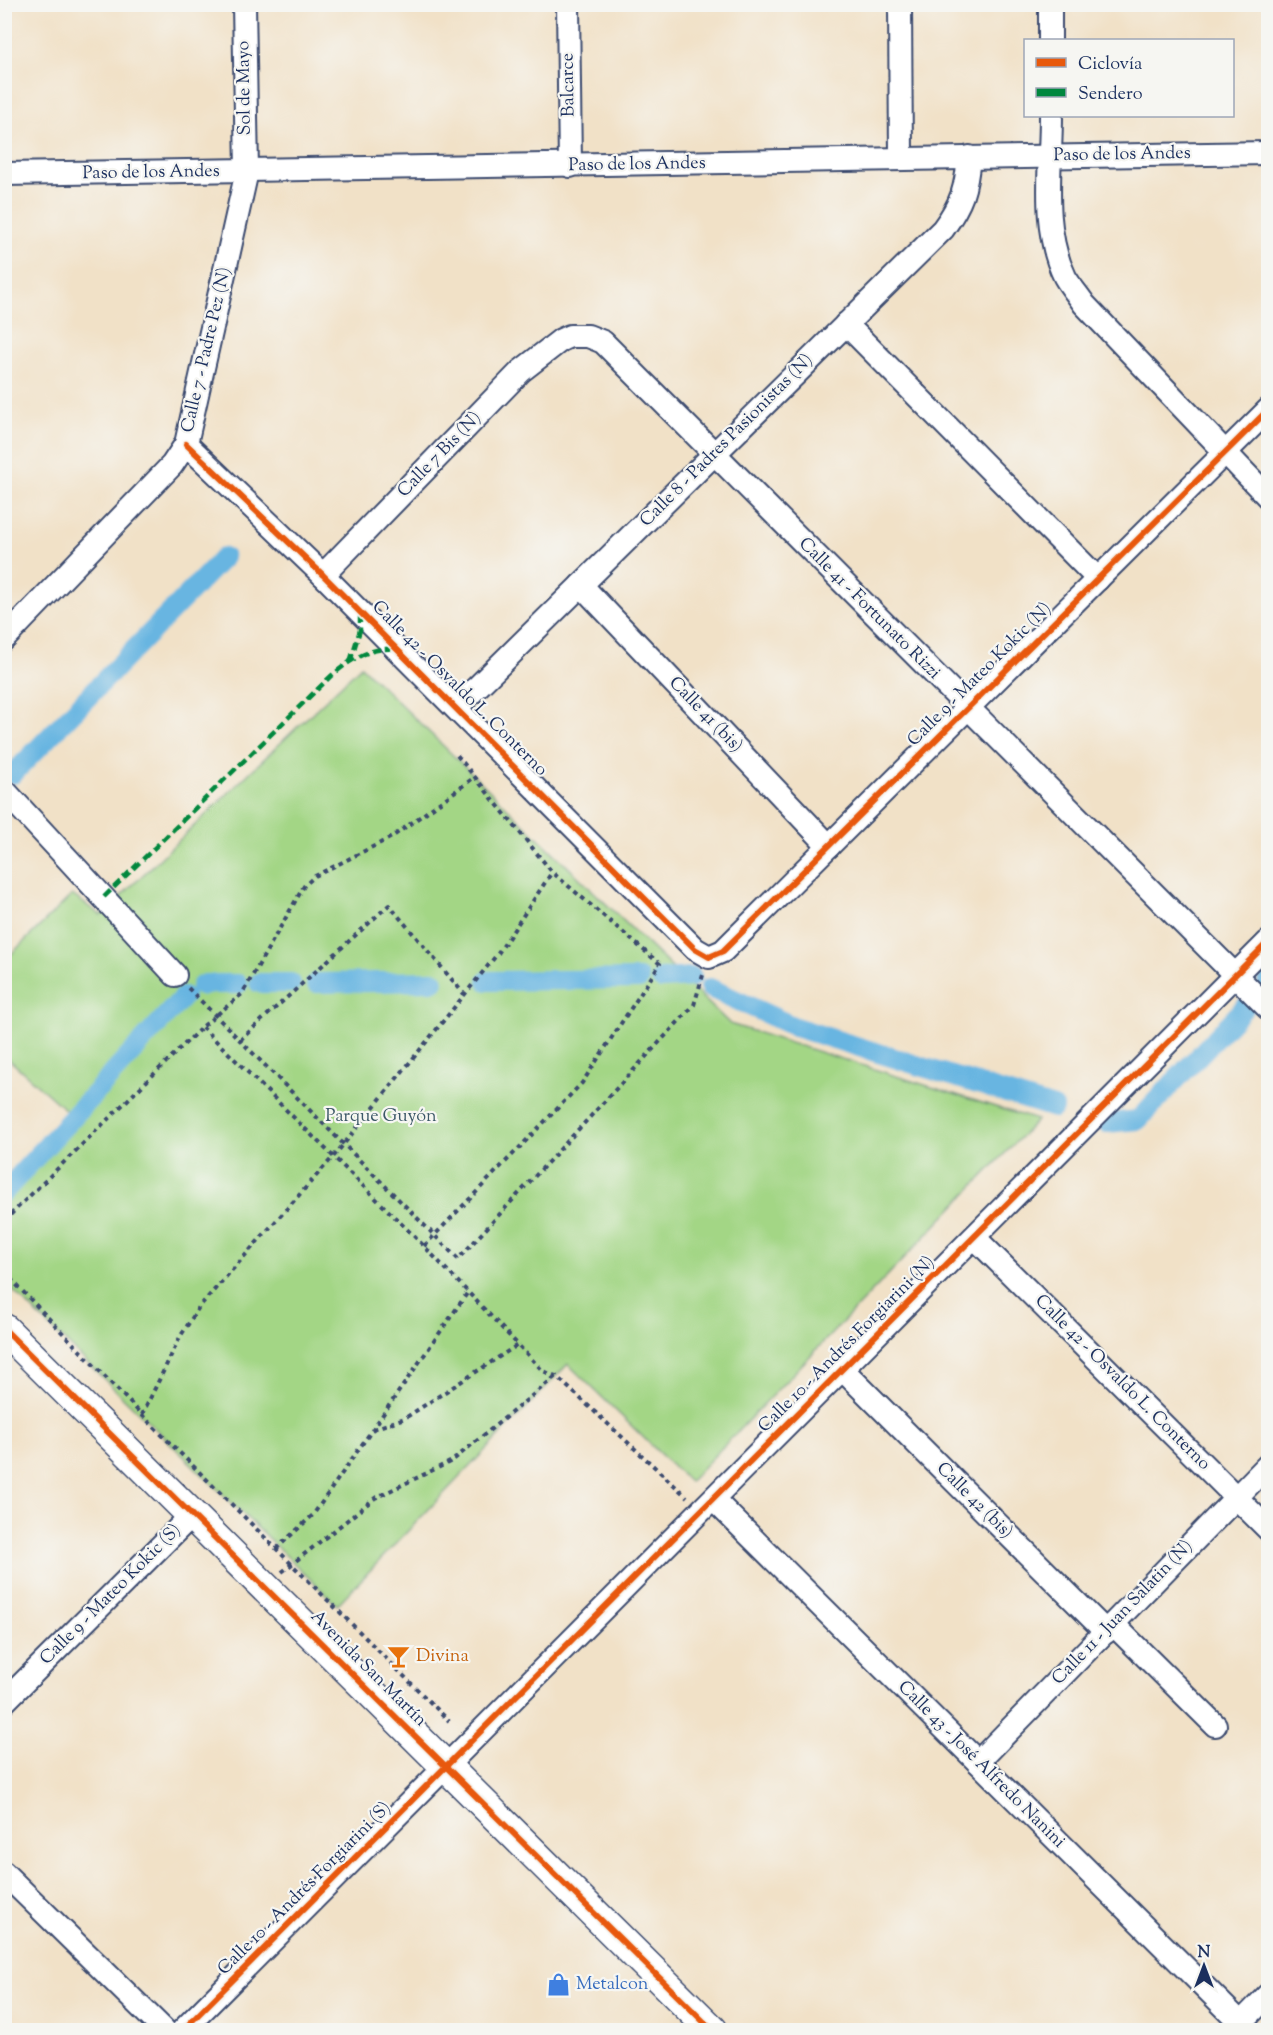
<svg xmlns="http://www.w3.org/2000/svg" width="1273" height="2035" font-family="'Sorts Mill Goudy',serif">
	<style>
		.green { fill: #a3d685; stroke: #5f8272; stroke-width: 1.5 }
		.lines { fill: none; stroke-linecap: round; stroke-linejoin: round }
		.canal { stroke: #67b5e1; stroke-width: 20 }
		.minor-casing { stroke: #3b4a6e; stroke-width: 26 }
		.major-casing { stroke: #3b4a6e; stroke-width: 33 }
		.path { stroke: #3b4a6e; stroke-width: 4; stroke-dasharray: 4.5 4.5; stroke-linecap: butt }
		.minor { stroke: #fff; stroke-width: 22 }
		.major { stroke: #fff; stroke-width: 30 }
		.quiet { stroke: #00873e; stroke-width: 4.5; stroke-dasharray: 9 4.5; stroke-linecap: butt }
		.cycleway-casing { stroke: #f6f6f2; stroke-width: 10 }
		.cycleway { stroke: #e8590c; stroke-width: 6 }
		.labels { text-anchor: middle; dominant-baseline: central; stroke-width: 4.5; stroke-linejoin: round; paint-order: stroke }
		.street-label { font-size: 18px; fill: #1b2f5e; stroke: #f6f6f2 }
		.park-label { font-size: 18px; fill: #3d5968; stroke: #f6f6f2 }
		.food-label { font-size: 18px; fill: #c56008; stroke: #f6f6f2; text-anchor: start }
		.shop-label { font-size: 18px; fill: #366cbe; stroke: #f6f6f2; text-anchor: start }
	</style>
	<rect width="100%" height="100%" fill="#f6f6f2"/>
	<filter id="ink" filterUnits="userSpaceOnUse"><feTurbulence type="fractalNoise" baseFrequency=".0167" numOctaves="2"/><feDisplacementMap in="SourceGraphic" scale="12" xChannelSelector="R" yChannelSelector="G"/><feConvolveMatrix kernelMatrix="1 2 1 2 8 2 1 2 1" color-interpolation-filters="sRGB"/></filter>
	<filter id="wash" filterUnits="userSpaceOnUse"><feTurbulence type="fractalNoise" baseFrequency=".008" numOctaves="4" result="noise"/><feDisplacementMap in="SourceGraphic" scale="24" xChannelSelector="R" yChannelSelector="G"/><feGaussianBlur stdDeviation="1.35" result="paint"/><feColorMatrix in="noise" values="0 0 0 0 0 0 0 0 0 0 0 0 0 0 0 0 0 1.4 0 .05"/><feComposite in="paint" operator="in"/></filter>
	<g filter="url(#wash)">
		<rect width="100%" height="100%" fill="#f1e1c7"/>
		<!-- green -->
		<path class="green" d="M 361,666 L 730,1024 L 1037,1120 L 689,1482 L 568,1364 L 337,1605 L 5,1283 L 5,1177 L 70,1114 L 5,1056 L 5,960 L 72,895 L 101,915 Z"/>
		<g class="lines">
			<!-- canal -->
			<g class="canal">
				<path d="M 13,774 L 224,557"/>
				<path d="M 661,979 L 692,977"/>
				<path d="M 487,981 L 639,979"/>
				<path d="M 259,983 L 291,983"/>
				<path d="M 316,983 L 434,981"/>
				<path d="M 1267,984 L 1268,983"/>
				<path d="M 201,986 L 205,984 L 238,984"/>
				<path d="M 710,988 L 795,1027 L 1054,1108"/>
				<path d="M 1107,1123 L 1138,1120 L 1245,1007"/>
				<path d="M 4,1192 L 184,996"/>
			</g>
		</g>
	</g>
	<g filter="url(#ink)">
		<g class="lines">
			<defs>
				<g id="minor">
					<path d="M 568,4 L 570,166"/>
					<path d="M 900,4 L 901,158"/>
					<path d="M 1050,4 L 1050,40"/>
					<path d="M 1051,116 C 1051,168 1041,229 1065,277 C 1070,286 1078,295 1084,304 L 1268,497"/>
					<path d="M 4,174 L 1268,153"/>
					<path d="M 846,324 L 1098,579"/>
					<path d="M 186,444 L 323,575 L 695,949 L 709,957 L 723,951 L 1268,410"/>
					<path d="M 323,575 L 521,371 L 561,340 L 570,336 L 588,336 L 603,342 L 1268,1008"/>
					<path d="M 581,585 L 829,846"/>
					<path d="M 4,639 L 172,465 L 186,444 L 247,171 L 244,4"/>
					<path d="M 456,708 L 943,229 C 962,203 966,189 969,157"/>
					<path d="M 4,790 L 175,975"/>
					<path d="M 975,1238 L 1268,1529"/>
					<path d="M 843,1370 L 1106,1632"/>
					<path d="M 714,1500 L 1248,2030"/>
					<path d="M 1113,1624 L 1215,1725"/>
					<path d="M 4,1702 L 192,1515"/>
					<path d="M 978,1762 L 1268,1465"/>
					<path d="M 4,1873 L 164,2030"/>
					<path d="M 183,2030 L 1268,942"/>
					<path d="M 1234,2030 L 1268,1995"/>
				</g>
				<path id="major" d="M 4,1329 L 712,2030"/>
			</defs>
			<!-- minor casing -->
			<use href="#minor" class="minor-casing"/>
			<!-- major casing -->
			<use href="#major" class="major-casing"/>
			<!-- path -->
			<g class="path">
				<path d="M 188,988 L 458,1259 L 694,1005 L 703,975"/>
				<path d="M 202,1027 L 424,1246 L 543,1371 L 556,1376 L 687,1497"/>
				<path d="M 240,1040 L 389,905 L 464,994"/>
				<path d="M 4,1221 L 202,1027 L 242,994 L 304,886 L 315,876 L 392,837 L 475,777"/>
				<path d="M 424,1246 L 582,1083 L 660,964 L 552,872 L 456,754"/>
				<path d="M 4,1272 L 142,1415 L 449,1721"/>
				<path d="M 142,1415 L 180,1337 L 199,1307 L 334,1156 L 499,952 L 552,872"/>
				<path d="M 373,1429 L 405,1418 L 519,1344"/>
				<path d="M 276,1549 L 313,1515 L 468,1292"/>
				<path d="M 282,1572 L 375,1498 L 452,1461 L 556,1376"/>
			</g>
			<!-- minor -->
			<use href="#minor" class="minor"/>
			<!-- major -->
			<use href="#major" class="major"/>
			<!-- quiet -->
			<g class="quiet">
				<path d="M 350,662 L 360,630 L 360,612"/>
				<path d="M 104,897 L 331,676 C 351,660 368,647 395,649"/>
			</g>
			<defs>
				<g id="cycleway">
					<path d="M 186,444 L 323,575 L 695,949 L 709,957 L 723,951 L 1268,410"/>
					<path d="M 4,1329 L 712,2030"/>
					<path d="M 183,2030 L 1268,942"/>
				</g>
			</defs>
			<!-- cycleway casing -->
			<use href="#cycleway" class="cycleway-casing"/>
			<!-- cycleway -->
			<use href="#cycleway" class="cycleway"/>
		</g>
	</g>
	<!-- icons -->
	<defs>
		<symbol id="bar-bare" viewBox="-9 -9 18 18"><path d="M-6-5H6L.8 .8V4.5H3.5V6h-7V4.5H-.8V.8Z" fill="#e8710a" stroke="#f6f6f2" stroke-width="2.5" paint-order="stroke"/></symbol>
		<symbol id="shop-bare" viewBox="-9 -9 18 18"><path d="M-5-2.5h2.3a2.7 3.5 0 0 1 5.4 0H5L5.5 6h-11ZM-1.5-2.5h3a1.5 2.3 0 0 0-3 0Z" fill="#3f7fe0" stroke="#f6f6f2" stroke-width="2.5" paint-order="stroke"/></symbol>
	</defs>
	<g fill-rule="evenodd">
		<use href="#bar-bare" x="382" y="1640" width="33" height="33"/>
		<use href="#shop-bare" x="542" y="1968" width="33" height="33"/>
	</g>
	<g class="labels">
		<!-- street labels -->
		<g class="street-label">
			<text transform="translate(569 85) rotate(-91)">Balcarce</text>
			<text transform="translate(245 88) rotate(-91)">Sol de Mayo</text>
			<text transform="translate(1122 155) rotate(-1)">Paso de los Andes</text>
			<text transform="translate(637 165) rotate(-1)">Paso de los Andes</text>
			<text transform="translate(151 173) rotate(-1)">Paso de los Andes</text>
			<text transform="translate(207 350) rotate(-77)">Calle 7 - Padre Pez (N)</text>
			<text transform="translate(727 441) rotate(-45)">Calle 8 - Padres Pasionistas (N)</text>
			<text transform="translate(440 455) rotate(-46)">Calle 7 Bis (N)</text>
			<text transform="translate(869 609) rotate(45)">Calle 41 - Fortunato Rizzi</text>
			<text transform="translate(980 675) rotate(-45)">Calle 9 - Mateo Kokic (N)</text>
			<text transform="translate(459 689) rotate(45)">Calle 42 - Osvaldo L. Conterno</text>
			<text transform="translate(705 715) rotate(46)">Calle 41 (bis)</text>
			<text transform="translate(847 1345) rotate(-45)">Calle 10 - Andrés Forgiarini (N)</text>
			<text transform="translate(1122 1383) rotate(45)">Calle 42 - Osvaldo L. Conterno</text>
			<text transform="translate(974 1501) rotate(45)">Calle 42 (bis)</text>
			<text transform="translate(111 1595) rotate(-45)">Calle 9 - Mateo Kokic (S)</text>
			<text transform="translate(1123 1613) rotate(-46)">Calle 11 - Juan Salatin (N)</text>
			<text transform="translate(368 1669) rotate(45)">Avenida San Martín</text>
			<text transform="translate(981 1765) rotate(45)">Calle 43 - José Alfredo Nanini</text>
			<text transform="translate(305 1889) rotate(-45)">Calle 10 - Andrés Forgiarini (S)</text>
		</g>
		<!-- park labels -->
		<g class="park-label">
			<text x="381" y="1117">Parque Guyón</text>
		</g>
		<!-- food labels -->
		<g class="food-label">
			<text x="416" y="1657">Divina</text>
		</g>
		<!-- shop labels -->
		<g class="shop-label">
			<text x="576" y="1985">Metalcon</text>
		</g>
	</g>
	<!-- margin -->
	<rect width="1273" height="2035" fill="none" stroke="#f6f6f2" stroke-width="24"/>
	<!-- legend -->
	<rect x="1024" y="39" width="210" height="78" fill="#f6f6f2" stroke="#9ea6b7" stroke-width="1.5"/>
	<rect x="1036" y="58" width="30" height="9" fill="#e8590c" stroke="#9ea6b7" stroke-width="1.5"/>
	<text x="1078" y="69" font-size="18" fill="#1b2f5e">Ciclovía</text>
	<rect x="1036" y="88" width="30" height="9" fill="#00873e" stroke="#9ea6b7" stroke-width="1.5"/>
	<text x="1078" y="99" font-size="18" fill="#1b2f5e">Sendero</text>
	<!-- north arrow -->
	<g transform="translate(1204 1966)" stroke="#f6f6f2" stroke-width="4.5" paint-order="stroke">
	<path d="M0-4.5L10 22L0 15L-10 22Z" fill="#1b2f5e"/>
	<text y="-9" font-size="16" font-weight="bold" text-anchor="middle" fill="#1b2f5e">N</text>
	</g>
</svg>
